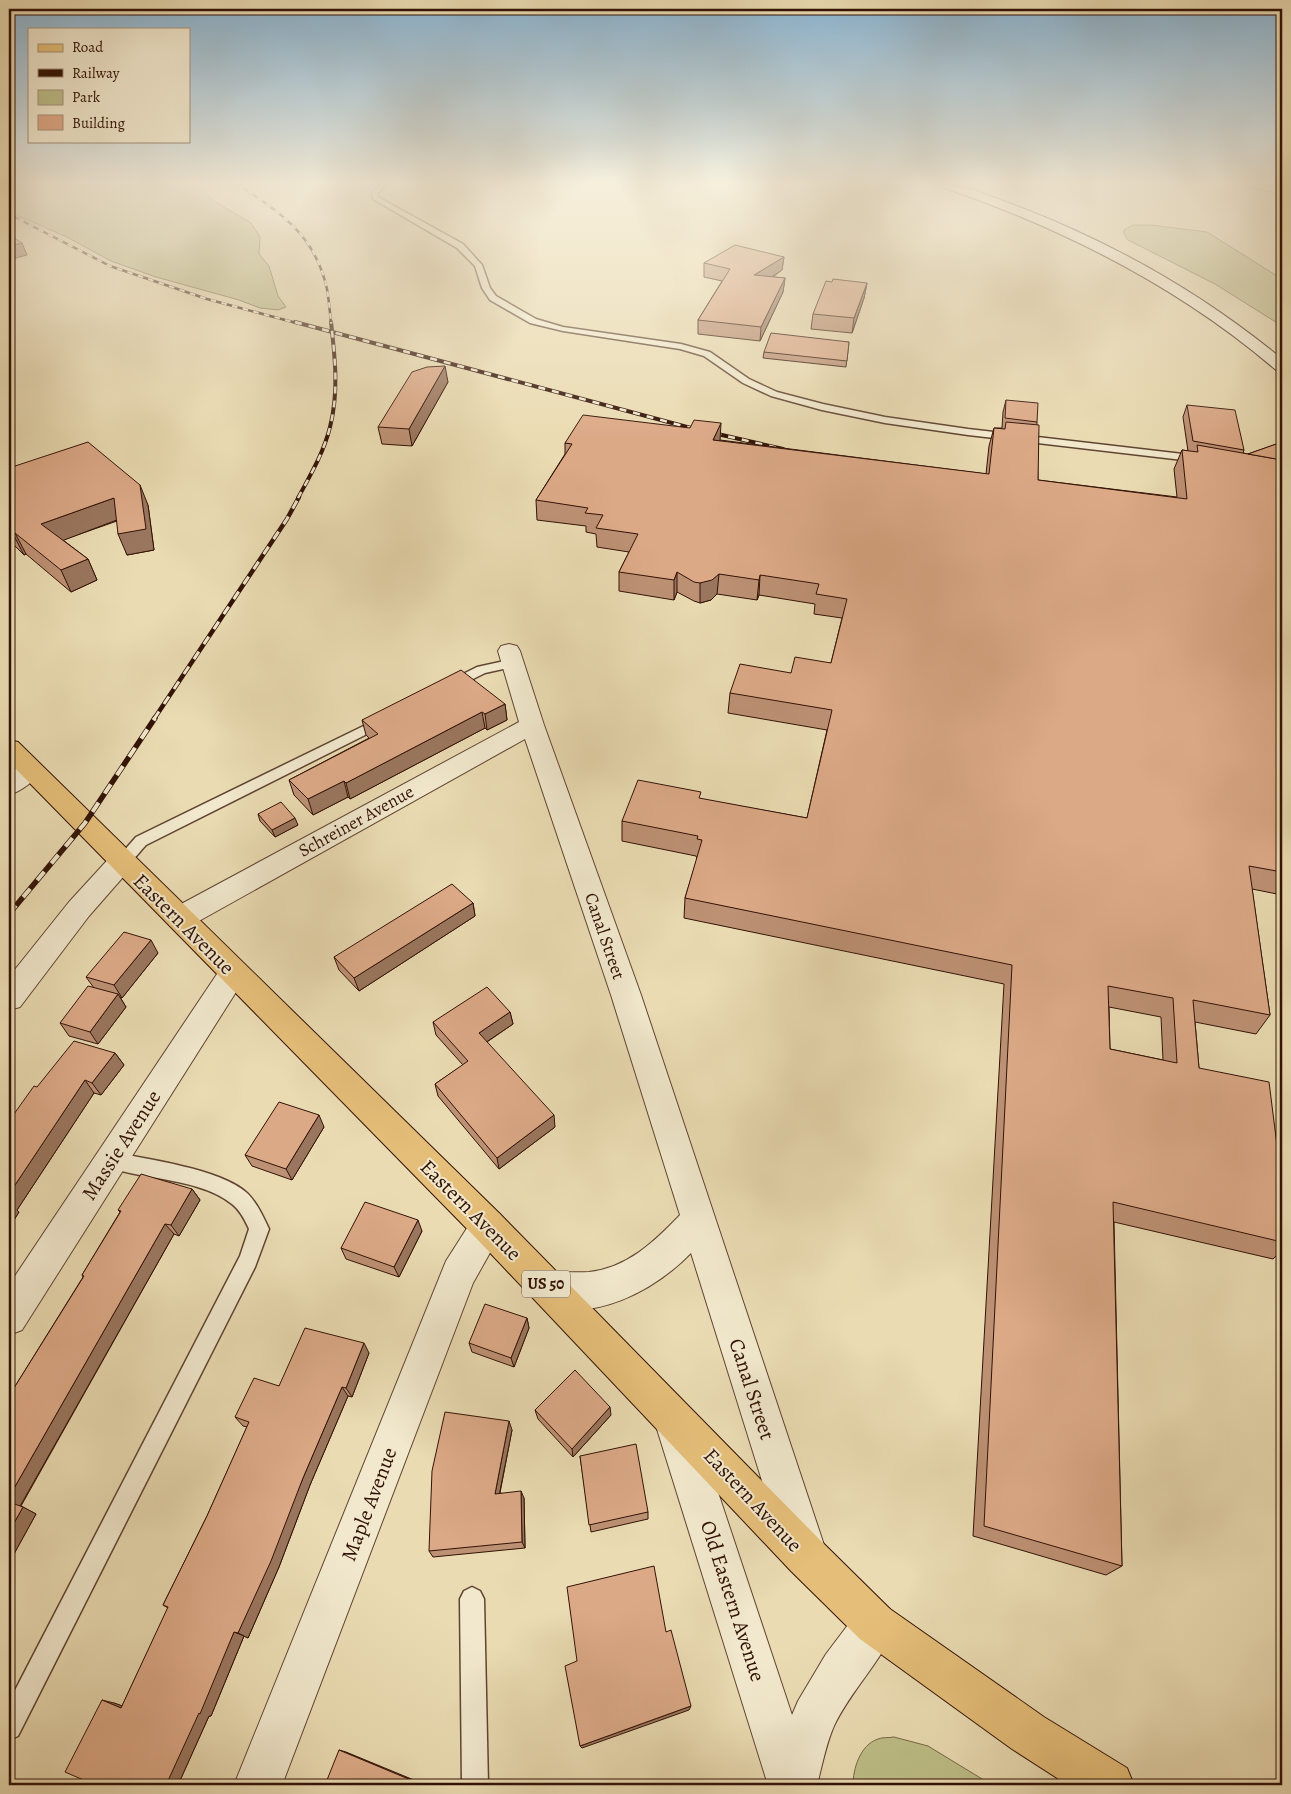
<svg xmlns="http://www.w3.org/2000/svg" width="1291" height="1794" font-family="Alegreya,serif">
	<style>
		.green { fill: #bdbe88; stroke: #786847 }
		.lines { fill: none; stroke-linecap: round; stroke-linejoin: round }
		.lane-casing { stroke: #604431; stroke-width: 3 }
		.street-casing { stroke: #604431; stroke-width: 2 }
		.secondary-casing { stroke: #321206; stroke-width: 2 }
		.primary-casing { stroke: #321206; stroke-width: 2 }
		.lane { fill: #f1e8cd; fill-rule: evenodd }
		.street { fill: #f1e8cd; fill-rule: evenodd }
		.secondary { fill: #f1e8cd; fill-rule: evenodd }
		.primary { fill: #e5be79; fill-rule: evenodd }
		.rail-far3-casing { stroke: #321206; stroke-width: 2.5 }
		.rail-far2-casing { stroke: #321206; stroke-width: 4 }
		.rail-far1-casing { stroke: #321206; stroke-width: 4.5 }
		.rail-casing { stroke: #321206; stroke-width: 5.5 }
		.rail-far3 { stroke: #f1e8cd; stroke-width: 2; stroke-dasharray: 5.5; stroke-linecap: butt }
		.rail-far2 { stroke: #f1e8cd; stroke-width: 2.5; stroke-dasharray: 7; stroke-linecap: butt }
		.rail-far1 { stroke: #f1e8cd; stroke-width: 3; stroke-dasharray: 9; stroke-linecap: butt }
		.rail { stroke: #f1e8cd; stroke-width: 4; stroke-dasharray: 11; stroke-linecap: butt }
		.wall { fill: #bd9174; stroke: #321206; fill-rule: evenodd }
		.shaded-wall { fill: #9a765e; stroke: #321206 }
		.building { fill: #dca987; stroke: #321206; fill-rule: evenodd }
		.labels { text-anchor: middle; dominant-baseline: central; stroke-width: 4; stroke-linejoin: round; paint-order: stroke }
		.shield { fill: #f1e8cd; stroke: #6b5242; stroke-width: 1 }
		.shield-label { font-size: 16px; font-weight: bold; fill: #321206 }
		.street-label { font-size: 18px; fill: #321206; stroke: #f1e8cd }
		.near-street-label { font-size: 21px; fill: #321206; stroke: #f1e8cd }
	</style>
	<rect width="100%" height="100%" fill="#eadbb2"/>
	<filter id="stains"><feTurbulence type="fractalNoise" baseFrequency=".004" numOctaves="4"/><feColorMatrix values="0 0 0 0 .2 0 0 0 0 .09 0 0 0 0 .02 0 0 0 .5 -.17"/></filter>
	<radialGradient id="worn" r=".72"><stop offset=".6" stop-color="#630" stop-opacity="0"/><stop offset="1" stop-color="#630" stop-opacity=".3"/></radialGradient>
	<!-- green -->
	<g class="green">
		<path d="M 9,185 L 189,185 L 201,190 L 214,201 L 251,223 L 260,237 L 259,254 L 269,266 L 278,296 L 286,307 L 278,310 L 260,308 L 239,300 L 156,277 L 111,261 L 67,237 L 9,212 Z"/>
		<path d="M 1133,225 L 1151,225 L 1207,232 L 1282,279 L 1282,326 L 1215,284 L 1128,240 L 1124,234 L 1124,230 Z"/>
		<path d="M 894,1737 L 928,1746 L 992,1785 L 853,1785 C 853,1769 860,1745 878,1739 C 882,1737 889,1738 894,1737 Z"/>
	</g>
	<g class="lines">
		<defs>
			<g id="lane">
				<path d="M 380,185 L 386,185 L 378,193 L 378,197 L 463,244 L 482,265 L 490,288 L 496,296 L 536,319 L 563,327 L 681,344 L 710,352 L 749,379 L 777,392 L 823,404 L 885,417 L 968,429 L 1200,456 L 1205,459 L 1200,462 L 968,435 L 885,423 L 822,410 L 771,396 L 743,383 L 704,356 L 680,349 L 563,331 L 530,323 L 490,300 L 482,288 L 475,266 L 457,248 L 373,199 L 372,193 Z"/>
				<path d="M 1246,185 L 1257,185 L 1282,190 L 1282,194 Z"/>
				<path d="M 513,659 L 517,660 L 519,663 L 517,666 L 485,673 L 455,688 L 447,688 L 445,685 L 447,682 L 477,667 Z"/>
				<path d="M 382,717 L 387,718 L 388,721 L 387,724 L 146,845 C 138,853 129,869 117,865 L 115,861 L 136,837 Z"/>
				<path d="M 111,1152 C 146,1159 221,1169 247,1193 C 257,1203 263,1216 269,1229 L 255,1267 L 18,1736 L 9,1740 L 9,1702 L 240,1256 L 249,1229 C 245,1220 240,1210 232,1204 C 200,1178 142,1180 105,1166 L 102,1160 L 105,1154 Z"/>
				<path d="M 472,1587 L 480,1591 L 484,1599 L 488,1785 L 462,1785 L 460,1599 L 464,1591 Z"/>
			</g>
			<g id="street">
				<path d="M 509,644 L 517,646 L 520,651 L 544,725 L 641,995 L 824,1545 L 818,1560 L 803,1566 L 788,1560 L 782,1545 L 691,1253 C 655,1290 592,1325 539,1303 L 534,1290 L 539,1277 C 556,1270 571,1273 589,1272 C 627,1268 654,1242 680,1215 L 611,995 L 525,739 L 190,926 L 180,929 L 170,926 L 166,918 L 170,910 L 519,722 L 498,651 L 501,646 Z"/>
				<path d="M 30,762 L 39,764 L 42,770 C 35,781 21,791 9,795 L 9,773 L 21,764 Z"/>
				<path d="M 122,851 L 131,854 L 135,861 L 131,868 L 89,916 L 20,1007 L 9,1010 L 9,977 L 69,902 L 113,854 Z"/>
				<path d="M 233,961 L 243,965 L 248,973 L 243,981 L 22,1330 L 9,1335 L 9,1285 L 223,965 Z"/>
				<path d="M 488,1209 L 500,1214 L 505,1226 L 473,1283 L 282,1785 L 234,1785 L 446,1261 L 476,1214 Z"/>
				<path d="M 676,1406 L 690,1412 L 696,1426 L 792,1715 L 798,1701 L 826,1654 L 860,1609 L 875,1602 L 890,1609 L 897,1624 C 882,1661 851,1690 834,1726 C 826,1744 822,1766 817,1785 L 768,1785 L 656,1426 L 662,1412 Z"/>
			</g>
			<path id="secondary" d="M 940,185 C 964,184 987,195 1009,203 C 1108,240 1201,292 1282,359 L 1282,372 L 1276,370 C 1178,286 1064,229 942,187 Z"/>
			<path id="primary" d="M 9,740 L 18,742 L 500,1214 L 821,1541 L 890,1609 L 1044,1717 L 1127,1768 L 1134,1785 L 1068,1785 L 1012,1749 L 860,1639 L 791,1571 L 476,1238 L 9,762 Z"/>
		</defs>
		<!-- lane casing -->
		<use href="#lane" class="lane-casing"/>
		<!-- street casing -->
		<use href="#street" class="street-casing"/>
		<!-- secondary casing -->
		<use href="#secondary" class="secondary-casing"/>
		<!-- primary casing -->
		<use href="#primary" class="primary-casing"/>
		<!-- lane -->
		<use href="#lane" class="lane"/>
		<!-- street -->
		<use href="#street" class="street"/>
		<!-- secondary -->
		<use href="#secondary" class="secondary"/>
		<!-- primary -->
		<use href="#primary" class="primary"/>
		<defs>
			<g id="rail-far3">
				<path d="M 239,185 C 282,214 315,235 327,289 C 329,300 330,312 331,324"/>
				<path d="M 9,214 L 110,266 L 207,299 L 300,324"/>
			</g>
			<g id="rail-far2">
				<path d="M 295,322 L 687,427 L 783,449"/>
				<path d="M 298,498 C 310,476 324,452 330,427 C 339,392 335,358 331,322"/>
			</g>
			<path id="rail-far1" d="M 154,719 L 287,519 L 299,497"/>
			<path id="rail" d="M 9,914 L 85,823 L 155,718"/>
		</defs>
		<!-- rail-far3 casing -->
		<use href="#rail-far3" class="rail-far3-casing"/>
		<!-- rail-far2 casing -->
		<use href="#rail-far2" class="rail-far2-casing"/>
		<!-- rail-far1 casing -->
		<use href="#rail-far1" class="rail-far1-casing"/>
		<!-- rail casing -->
		<use href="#rail" class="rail-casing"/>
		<!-- rail-far3 -->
		<use href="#rail-far3" class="rail-far3"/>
		<!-- rail-far2 -->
		<use href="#rail-far2" class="rail-far2"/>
		<!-- rail-far1 -->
		<use href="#rail-far1" class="rail-far1"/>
		<!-- rail -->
		<use href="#rail" class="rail"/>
	</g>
	<!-- wall -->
	<g class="wall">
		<path d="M 784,257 L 782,270 L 773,277 L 785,278 L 783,292 L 760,341 L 698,334 L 698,320 L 722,281 L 704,277 L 704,263 Z"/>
		<path d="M 867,283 L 864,298 L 852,333 L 811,329 L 813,314 Z"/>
		<path d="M 849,342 L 846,367 L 763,358 L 764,352 Z"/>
		<path d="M 448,382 L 412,446 L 382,444 L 378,427 Z"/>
		<path d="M 1006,400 L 1037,422 L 1037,425 L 1038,480 L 1177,497 L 1174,469 L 1182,450 L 1188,451 L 1183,417 L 1187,405 L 1244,450 L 1243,453 L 1248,454 L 1282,442 L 1282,895 L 1252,889 L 1270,1015 L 1256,1034 L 1195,1022 L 1199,1068 L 1282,1185 L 1282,1250 L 1273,1259 L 1114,1222 L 1122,1566 L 1106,1575 L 973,1536 L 1004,984 L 684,918 L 685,898 L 697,859 L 696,856 L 622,841 L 622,821 L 700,799 L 807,818 L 827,730 L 728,713 L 730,693 L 791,673 L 831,663 L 842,618 L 814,614 L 815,604 L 759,595 L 757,600 L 717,594 L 711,600 L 700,603 L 694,601 L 677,592 L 674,600 L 619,591 L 619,572 L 629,552 L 597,547 L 596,534 L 586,532 L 586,526 L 537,520 L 536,500 L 565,454 L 565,443 L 720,440 L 986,474 L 989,446 L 994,428 L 1002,428 L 1003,412 ZM 1109,1007 L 1161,1017 L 1163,1060 L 1110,1049 Z"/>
		<path d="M 9,468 L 148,505 L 154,550 L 127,555 L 117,521 L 63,540 L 88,559 L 97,580 L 71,592 L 26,554 L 24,555 L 9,540 Z"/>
		<path d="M 505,704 L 507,720 L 487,730 L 485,728 L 350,799 L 348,797 L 313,815 L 294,795 L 289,780 L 369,738 L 366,735 L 362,720 Z"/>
		<path d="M 258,814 L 298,825 L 275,837 L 260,821 Z"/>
		<path d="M 473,903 L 475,916 L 359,991 L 339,970 L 334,957 Z"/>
		<path d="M 158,953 L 122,998 L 120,997 L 126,1007 L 98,1044 L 69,1036 L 60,1023 L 94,988 L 86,977 Z"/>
		<path d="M 510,1012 L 513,1024 L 487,1042 L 555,1127 L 499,1169 L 438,1096 L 435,1084 L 463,1065 L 436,1035 L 433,1022 Z"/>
		<path d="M 115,1053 L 124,1065 L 101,1095 L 94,1093 L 17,1210 L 19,1212 L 9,1228 L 9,1121 L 37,1087 Z"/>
		<path d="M 324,1127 L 292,1180 L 252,1166 L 245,1155 Z"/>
		<path d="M 192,1189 L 200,1200 L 179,1236 L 174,1234 L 21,1506 L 36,1514 L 9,1563 L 9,1396 L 83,1277 L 82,1275 L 120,1212 L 118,1210 Z"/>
		<path d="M 422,1231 L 399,1277 L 346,1259 L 341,1248 Z"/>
		<path d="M 527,1318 L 529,1328 L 514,1367 L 472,1352 L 469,1343 Z"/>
		<path d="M 369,1353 L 352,1397 L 348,1396 L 310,1485 L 279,1567 L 248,1638 L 244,1636 L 211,1716 L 209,1716 L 178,1785 L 114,1703 L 122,1706 L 168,1608 L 163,1605 L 207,1516 L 247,1427 L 243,1426 L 235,1417 L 279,1386 Z"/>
		<path d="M 535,1410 L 611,1415 L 573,1457 L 538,1419 Z"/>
		<path d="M 512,1430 L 500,1493 L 524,1498 L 525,1548 L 433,1557 L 429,1551 Z"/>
		<path d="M 580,1456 L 648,1512 L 648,1519 L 591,1532 Z"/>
	</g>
	<!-- shaded-wall -->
	<g class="shaded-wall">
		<path d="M 22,243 L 27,255 L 9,260 L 9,246 Z"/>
		<path d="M 784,257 L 782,270 L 753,289 L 754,275 Z"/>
		<path d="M 785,278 L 783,292 L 760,341 L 761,327 Z"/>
		<path d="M 867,283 L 864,298 L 852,333 L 854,318 Z"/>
		<path d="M 445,366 L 448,382 L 412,446 L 409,429 Z"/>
		<path d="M 721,423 L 720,441 L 713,440 Z"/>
		<path d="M 140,485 L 148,505 L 154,550 L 127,555 L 118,534 Z"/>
		<path d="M 114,498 L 122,518 L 51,545 L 41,524 Z"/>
		<path d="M 15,533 L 26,554 L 24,555 L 13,534 Z"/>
		<path d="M 88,559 L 97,580 L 71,592 L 61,570 Z"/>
		<path d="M 677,572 L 677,592 L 674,600 L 674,580 Z"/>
		<path d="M 719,574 L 717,594 L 711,600 L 700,603 L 700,583 Z"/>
		<path d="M 760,575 L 759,595 L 757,600 L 759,580 Z"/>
		<path d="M 505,704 L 507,720 L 487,730 L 485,714 Z"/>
		<path d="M 482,712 L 485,728 L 350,799 L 346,783 Z"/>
		<path d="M 344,781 L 348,797 L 313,815 L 308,799 Z"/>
		<path d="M 295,818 L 298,825 L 275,837 L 272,830 Z"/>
		<path d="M 473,903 L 475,916 L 359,991 L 354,978 Z"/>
		<path d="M 151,940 L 158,953 L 122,998 L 114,985 Z"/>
		<path d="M 118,994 L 126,1007 L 98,1044 L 90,1032 Z"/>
		<path d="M 510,1012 L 513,1024 L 482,1045 L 479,1033 Z"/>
		<path d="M 115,1053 L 124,1065 L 101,1095 L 92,1083 Z"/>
		<path d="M 85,1080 L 94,1093 L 17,1210 L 19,1212 L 9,1228 L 9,1194 Z"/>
		<path d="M 319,1115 L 324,1127 L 292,1180 L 286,1169 Z"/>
		<path d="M 554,1115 L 555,1127 L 499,1169 L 497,1158 Z"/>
		<path d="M 192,1189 L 200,1200 L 179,1236 L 171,1225 Z"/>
		<path d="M 418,1220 L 422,1231 L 399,1277 L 394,1267 Z"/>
		<path d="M 165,1224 L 174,1234 L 19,1508 L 9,1503 L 9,1497 Z"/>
		<path d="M 527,1318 L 529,1328 L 514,1367 L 511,1358 Z"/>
		<path d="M 364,1343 L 369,1353 L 352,1397 L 346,1388 Z"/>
		<path d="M 342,1387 L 348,1396 L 310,1485 L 279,1567 L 248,1638 L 238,1633 L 303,1478 Z"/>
		<path d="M 610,1407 L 611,1415 L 573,1457 L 572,1449 Z"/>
		<path d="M 509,1421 L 512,1430 L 498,1501 L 495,1494 Z"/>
		<path d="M 521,1491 L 524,1498 L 525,1548 L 522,1542 Z"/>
		<path d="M 23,1507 L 36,1514 L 9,1563 L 9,1532 Z"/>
		<path d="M 234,1632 L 244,1636 L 211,1716 L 209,1716 L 178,1785 L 166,1785 Z"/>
		<path d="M 102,1700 L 114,1703 L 134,1710 L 121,1708 Z"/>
		<path d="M 691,1706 L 689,1710 L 582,1748 L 580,1746 Z"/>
		<path d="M 339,1750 L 346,1752 L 426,1785 L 423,1785 Z"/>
	</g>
	<!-- building -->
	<g class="building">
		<path d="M 9,235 L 22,243 L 9,246 Z"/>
		<path d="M 735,245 L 784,257 L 754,275 L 785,278 L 761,327 L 698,320 L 730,269 L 704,263 Z"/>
		<path d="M 833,279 L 867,283 L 854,318 L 813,314 L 826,281 L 832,282 Z"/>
		<path d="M 771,333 L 849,342 L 847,361 L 764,352 Z"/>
		<path d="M 445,366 L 409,429 L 378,427 L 412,372 L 427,367 Z"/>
		<path d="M 1006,400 L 1038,403 L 1037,422 L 1005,418 Z"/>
		<path d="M 1187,405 L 1235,410 L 1244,450 L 1193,441 Z"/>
		<path d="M 583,415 L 690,428 L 694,420 L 721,423 L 713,440 L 989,474 L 994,428 L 1005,429 L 1006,422 L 1039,425 L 1038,480 L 1187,499 L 1182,450 L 1198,452 L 1197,445 L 1282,460 L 1282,872 L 1249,866 L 1270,1015 L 1193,1000 L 1199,1068 L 1269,1082 L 1282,1185 L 1282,1242 L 1113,1202 L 1122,1566 L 984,1526 L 1012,965 L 685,898 L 702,840 L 697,839 L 698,836 L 622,821 L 638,780 L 701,792 L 699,798 L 807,818 L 832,710 L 730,693 L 740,664 L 791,673 L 795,657 L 831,663 L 847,599 L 816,594 L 819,584 L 760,575 L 759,580 L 719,574 L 712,580 L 700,583 L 694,582 L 677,572 L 674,580 L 619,572 L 638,534 L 596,528 L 603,515 L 585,513 L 588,508 L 536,500 L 572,444 L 565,443 ZM 1108,986 L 1173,998 L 1177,1063 L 1110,1049 Z"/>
		<path d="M 88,442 L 140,485 L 146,529 L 118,534 L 114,498 L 41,524 L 88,559 L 61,570 L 15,533 L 13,534 L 9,529 L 9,468 Z"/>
		<path d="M 1282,442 L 1282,460 L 1248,454 Z"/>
		<path d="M 461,670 L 505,704 L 485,714 L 482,712 L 346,783 L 344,781 L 308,799 L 289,780 L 378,734 L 362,720 Z"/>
		<path d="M 281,802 L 295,818 L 272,830 L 258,814 Z"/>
		<path d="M 452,884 L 473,903 L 354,978 L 334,957 Z"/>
		<path d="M 124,932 L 151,940 L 114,985 L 86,977 Z"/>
		<path d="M 88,986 L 118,994 L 90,1032 L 60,1023 Z"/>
		<path d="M 487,987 L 510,1012 L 479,1033 L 554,1115 L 497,1158 L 435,1084 L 468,1061 L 433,1022 Z"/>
		<path d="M 74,1041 L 115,1053 L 92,1083 L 85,1080 L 9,1194 L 9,1121 L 34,1086 L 37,1087 Z"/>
		<path d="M 279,1102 L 319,1115 L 286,1169 L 245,1155 Z"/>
		<path d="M 141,1174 L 192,1189 L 171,1225 L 165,1224 L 9,1497 L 9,1396 L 84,1276 L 82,1275 L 121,1211 L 118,1210 Z"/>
		<path d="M 365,1202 L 418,1220 L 394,1267 L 341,1248 Z"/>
		<path d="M 485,1304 L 527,1318 L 511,1358 L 469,1343 Z"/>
		<path d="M 305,1328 L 364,1343 L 346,1388 L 342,1387 L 303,1478 L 271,1561 L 238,1633 L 234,1632 L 200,1714 L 199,1713 L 166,1785 L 95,1785 L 65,1772 L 102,1700 L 121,1708 L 168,1607 L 163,1605 L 207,1516 L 249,1422 L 235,1417 L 254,1378 L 279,1386 Z"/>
		<path d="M 575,1370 L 610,1407 L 572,1449 L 535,1410 Z"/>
		<path d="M 445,1412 L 509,1421 L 495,1494 L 521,1491 L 522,1542 L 429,1551 L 432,1471 Z"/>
		<path d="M 636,1444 L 648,1512 L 589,1525 L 580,1456 Z"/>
		<path d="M 9,1502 L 23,1507 L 9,1532 Z"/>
		<path d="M 654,1566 L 666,1632 L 671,1630 L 691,1706 L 580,1746 L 565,1666 L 577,1661 L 567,1587 Z"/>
		<path d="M 339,1750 L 423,1785 L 325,1785 Z"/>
	</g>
	<!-- sky -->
	<linearGradient id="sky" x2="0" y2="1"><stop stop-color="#8ab6d5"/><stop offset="0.42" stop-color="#f6efdc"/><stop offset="1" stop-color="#f6efdc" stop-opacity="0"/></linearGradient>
	<rect width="1291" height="436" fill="url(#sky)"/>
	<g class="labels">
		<!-- shield labels -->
		<rect class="shield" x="522" y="1270.5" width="48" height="27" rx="4"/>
		<g class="shield-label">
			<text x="546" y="1284">US 50</text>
		</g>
		<!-- street labels -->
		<g class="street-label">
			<text transform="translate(356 821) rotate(-29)">Schreiner Avenue</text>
			<text transform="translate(605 936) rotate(71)">Canal Street</text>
		</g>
		<!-- near-street labels -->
		<g class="near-street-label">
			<text transform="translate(184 924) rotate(45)">Eastern Avenue</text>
			<text transform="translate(121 1145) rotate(-57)">Massie Avenue</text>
			<text transform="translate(471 1210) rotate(45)">Eastern Avenue</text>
			<text transform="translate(752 1389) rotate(72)">Canal Street</text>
			<text transform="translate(753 1500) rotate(47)">Eastern Avenue</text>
			<text transform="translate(369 1504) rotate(-69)">Maple Avenue</text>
			<text transform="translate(733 1601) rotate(72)">Old Eastern Avenue</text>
		</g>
	</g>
	<!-- margin -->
	<rect width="1291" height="1794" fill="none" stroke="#eadbb2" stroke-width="30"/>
	<rect x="10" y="10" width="1271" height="1774" fill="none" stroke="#321206" stroke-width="2.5"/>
	<rect x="15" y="15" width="1261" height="1764" fill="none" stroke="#321206"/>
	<!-- legend -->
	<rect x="28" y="28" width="162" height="115" fill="#f1e8cd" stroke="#a5927d"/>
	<rect x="38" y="44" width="25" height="8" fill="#e5be79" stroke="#a5927d"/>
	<text x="72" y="52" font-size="15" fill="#321206">Road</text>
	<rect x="38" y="69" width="25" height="8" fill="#321206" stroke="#a5927d"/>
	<text x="72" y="78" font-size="15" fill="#321206">Railway</text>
	<rect x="38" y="90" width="25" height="15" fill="#bdbe88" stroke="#a5927d"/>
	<text x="72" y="102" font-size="15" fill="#321206">Park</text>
	<rect x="38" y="115" width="25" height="15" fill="#dca987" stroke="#a5927d"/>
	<text x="72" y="128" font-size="15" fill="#321206">Building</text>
	<rect width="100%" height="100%" filter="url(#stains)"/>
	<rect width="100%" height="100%" fill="url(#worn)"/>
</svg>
